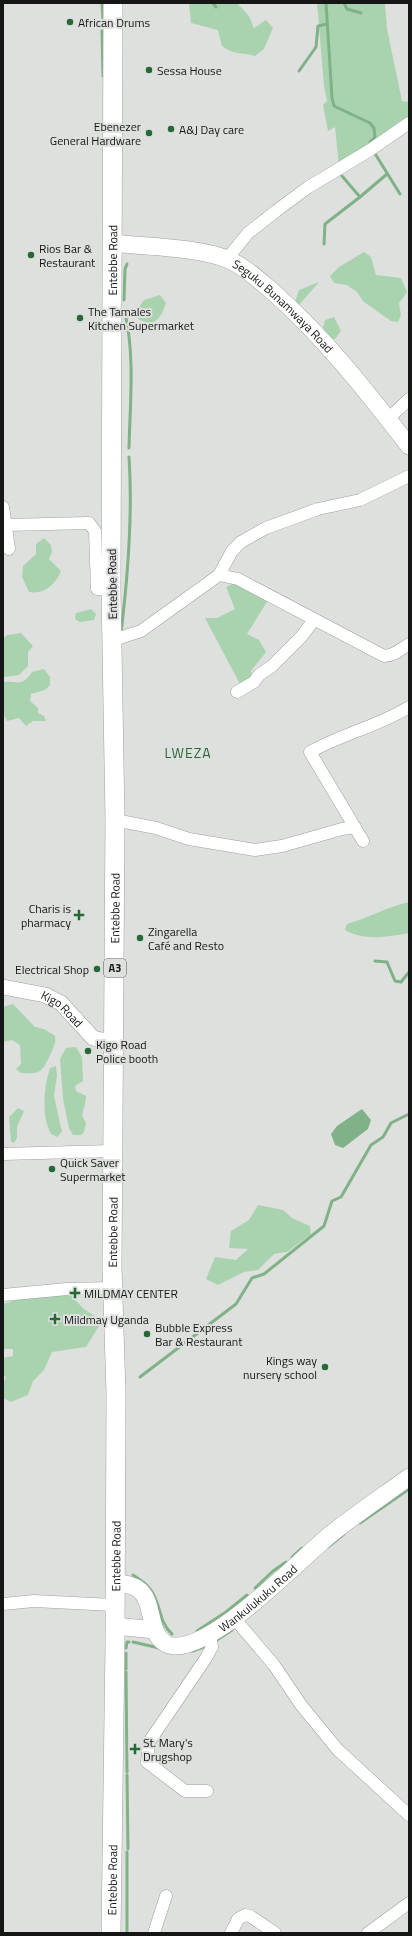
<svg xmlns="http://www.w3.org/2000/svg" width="412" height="1936" font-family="'Titillium Web',sans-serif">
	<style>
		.green { fill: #a9d3ae }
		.water { fill: #80b187 }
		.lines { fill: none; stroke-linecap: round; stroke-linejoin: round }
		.stream { stroke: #80b187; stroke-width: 3 }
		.minor-casing { stroke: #9da09e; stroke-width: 13 }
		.tertiary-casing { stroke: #9da09e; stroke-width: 16 }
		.secondary-casing { stroke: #9da09e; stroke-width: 18 }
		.primary-casing { stroke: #9da09e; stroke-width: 20 }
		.minor { stroke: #fff; stroke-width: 12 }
		.tertiary { stroke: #fff; stroke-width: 15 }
		.secondary { stroke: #fff; stroke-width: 17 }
		.primary { stroke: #fff; stroke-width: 19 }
		.poi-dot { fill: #256a36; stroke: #dee0de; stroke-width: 1.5 }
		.labels { text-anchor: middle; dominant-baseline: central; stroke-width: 4; stroke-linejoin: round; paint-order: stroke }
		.shield { fill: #dee0de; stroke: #515351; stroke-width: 1 }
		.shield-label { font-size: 11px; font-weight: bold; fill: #151615 }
		.poi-label { font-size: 12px; fill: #151615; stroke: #dee0de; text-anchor: start }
		.street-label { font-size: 12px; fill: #151615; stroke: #dee0de }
		.quarter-label { font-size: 14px; letter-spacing: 1px; fill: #286636; stroke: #dee0de }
	</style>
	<rect width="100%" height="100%" fill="#dee0de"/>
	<!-- green -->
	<g class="green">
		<path d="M 189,3 L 237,3 L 249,16 L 254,28 L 266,20 L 273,28 L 264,49 L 255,56 C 242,52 233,55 222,46 L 218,30 L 191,23 Z"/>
		<path d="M 317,3 L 385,3 L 387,29 L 402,101 L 409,102 L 409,121 L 339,166 L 335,127 L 328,131 L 323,105 L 327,101 L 324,86 Z"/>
		<path d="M 364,252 L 371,257 L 376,275 L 401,278 L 407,292 L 399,303 L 401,315 L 398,322 L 391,321 L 364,302 L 357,292 L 347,285 L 334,283 L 330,276 L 339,267 Z"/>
		<path d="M 319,282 L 299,305 L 295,302 L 299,290 Z"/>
		<path d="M 160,295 L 166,303 C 161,318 155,328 138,319 L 137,310 L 144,300 Z"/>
		<path d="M 334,317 L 341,331 L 335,339 L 328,338 L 323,327 L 325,320 Z"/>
		<path d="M 44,538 L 51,545 L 52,552 L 49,559 L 61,571 C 56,584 44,595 29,592 L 22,577 L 23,566 L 36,554 L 36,544 Z"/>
		<path d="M 234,583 L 268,600 L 247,634 L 259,640 L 266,652 L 251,671 L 252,679 L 240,684 L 205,618 L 217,618 L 235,609 L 226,587 Z"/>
		<path d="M 91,609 L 96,614 L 94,620 L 80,622 L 76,620 L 75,617 L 76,613 Z"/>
		<path d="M 21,633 L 33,646 L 28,652 L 28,666 L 19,675 L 4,677 L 3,639 L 7,635 Z"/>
		<path d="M 44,669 L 50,677 L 50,685 L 45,690 L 31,694 L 30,701 L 38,708 L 38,713 L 44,716 L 46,721 L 33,721 L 26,726 L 19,718 L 7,721 L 3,713 L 3,682 C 18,680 21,688 32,672 Z"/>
		<path d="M 409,902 L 409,933 C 390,937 362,941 345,930 L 347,924 C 368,918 387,907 409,902 Z"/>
		<path d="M 13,1004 L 35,1027 L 44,1029 L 55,1036 C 56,1043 54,1045 52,1051 C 43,1069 44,1075 21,1073 L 16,1069 L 21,1064 L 20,1045 L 12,1040 L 3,1042 L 3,1007 Z"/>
		<path d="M 76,1047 L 82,1057 L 83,1081 L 75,1086 L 76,1091 L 86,1096 L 85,1104 L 82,1115 L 86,1123 L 84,1132 L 81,1135 L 73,1135 L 69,1128 L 63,1099 L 60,1059 L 66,1048 Z"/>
		<path d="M 56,1066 L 57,1075 L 54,1096 L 62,1132 L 57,1137 L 51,1134 C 41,1116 44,1087 50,1068 Z"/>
		<path d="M 18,1108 L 24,1111 L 17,1127 L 17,1138 L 14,1143 L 11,1142 L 9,1117 Z"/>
		<path d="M 258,1205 L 283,1210 L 292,1218 L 310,1226 L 311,1234 L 287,1252 L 274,1254 L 258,1270 L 244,1272 L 218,1285 L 206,1279 L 215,1257 L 236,1260 L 248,1249 L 229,1248 L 231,1231 L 249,1220 Z"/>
		<path d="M 66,1291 L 84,1309 L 102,1321 L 86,1347 L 52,1352 L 44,1370 L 33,1381 L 28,1395 L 11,1402 L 3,1398 L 3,1383 L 6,1378 L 3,1373 L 3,1358 L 13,1356 L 13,1349 L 3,1349 L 3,1304 L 23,1298 Z"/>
	</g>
	<!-- water -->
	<path class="water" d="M 362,1109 L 371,1120 L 368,1129 L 343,1148 L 335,1145 L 331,1134 L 337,1126 Z"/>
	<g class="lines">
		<!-- stream -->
		<g class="stream">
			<path d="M 102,3 L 103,19"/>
			<path d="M 213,3 L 216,7"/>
			<path d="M 326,3 L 332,98 L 334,106 L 370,123 L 374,128 L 375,138 L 370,142 L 371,145"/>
			<path d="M 344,3 L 347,9 L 361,13"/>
			<path d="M 102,31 L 103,76"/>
			<path d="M 299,71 L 316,47 L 318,26 L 327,24"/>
			<path d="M 374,152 L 400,194"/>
			<path d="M 342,176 L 360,197"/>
			<path d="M 324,244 L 325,224 L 360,197 L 387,174"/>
			<path d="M 124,300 L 125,269 L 127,264"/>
			<path d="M 125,313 C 135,356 130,404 129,448"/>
			<path d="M 121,633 C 128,575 133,516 129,457"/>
			<path d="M 375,961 L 387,962 L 395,981 L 401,982 L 409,972"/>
			<path d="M 140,1377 L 236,1304 L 252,1278 L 264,1274 L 324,1226 L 332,1201 L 341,1197 L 371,1145 L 383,1137 L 391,1123 L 409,1114"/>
			<path d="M 360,1523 L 409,1489"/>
			<path d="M 328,1547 L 344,1534"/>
			<path d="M 292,1557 L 302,1548"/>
			<path d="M 133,1575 C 139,1579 146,1583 150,1589 C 161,1602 158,1622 172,1634"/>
			<path d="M 255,1588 L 273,1571 L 286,1562"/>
			<path d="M 197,1631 L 226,1612 L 247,1595"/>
			<path d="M 133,1642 L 159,1648"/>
			<path d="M 214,1642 L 232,1630"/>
			<path d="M 126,1648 L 127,1642 L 129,1642"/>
			<path d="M 193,1651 L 206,1646"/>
			<path d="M 126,1669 L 126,1653"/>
			<path d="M 126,1672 L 127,1772"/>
			<path d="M 127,1775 L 128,1849"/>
			<path d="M 127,1933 L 127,1852"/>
		</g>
		<defs>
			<g id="minor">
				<path d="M 227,259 L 248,233 L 276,211 L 307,188 L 370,150 L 409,123"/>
				<path d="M 388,419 L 409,399"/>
				<path d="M 3,507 L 9,549"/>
				<path d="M 6,525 L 89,523 L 95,531 L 97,589 L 111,589"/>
				<path d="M 219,575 L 238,579 L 384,656 C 394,656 401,649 409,644"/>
				<path d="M 113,640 L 141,631 L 219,575 L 232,551 L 241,542 L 266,528 L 318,509 L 360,500 L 409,476"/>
				<path d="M 237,692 L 254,682 L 259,675 L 272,666 L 301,637 L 314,620"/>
				<path d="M 115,820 L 156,828 L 189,839 L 255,850 L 282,846 L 342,829 L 355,827"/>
				<path d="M 363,841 L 310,752 C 342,734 378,726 409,707"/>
				<path d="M 3,1154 L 112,1151"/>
				<path d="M 3,1295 L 67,1289 L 112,1288"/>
				<path d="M 3,1604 L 34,1601 L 114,1605"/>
				<path d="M 234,1618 L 274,1665 L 301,1705 L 338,1750 L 409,1815"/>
				<path d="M 207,1791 L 185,1791 L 147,1762 L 149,1742 L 206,1658 L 212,1647 L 210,1634"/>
				<path d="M 154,1933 L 166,1896"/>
				<path d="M 231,1933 L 238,1919 L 245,1915 L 250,1916 L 275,1933"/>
				<path d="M 368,1933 L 409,1903"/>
			</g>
			<g id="tertiary">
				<path id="s1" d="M 3,987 L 45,995 L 61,1003 L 93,1038 L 101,1040 L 115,1040"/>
			</g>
			<g id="secondary">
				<path id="s2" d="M 113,243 C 146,247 197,247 227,259 C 244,266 259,280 273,292 C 325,338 367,392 409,446"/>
				<path id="s3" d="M 115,1582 C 122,1584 131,1584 138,1589 C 156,1601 146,1637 169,1645 C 208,1657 301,1558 331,1534 C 356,1514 383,1496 409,1477"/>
				<path d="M 115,1626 L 155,1630"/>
			</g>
			<g id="primary">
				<path id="s4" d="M 111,1933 L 115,1644 L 116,1393 L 112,1267 L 115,820 L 111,589 L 113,3"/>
			</g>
		</defs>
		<!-- minor casing -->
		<use href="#minor" class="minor-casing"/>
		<!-- tertiary casing -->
		<use href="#tertiary" class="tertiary-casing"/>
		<!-- secondary casing -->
		<use href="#secondary" class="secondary-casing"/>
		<!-- primary casing -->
		<use href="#primary" class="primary-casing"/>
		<!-- minor -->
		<use href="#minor" class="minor"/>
		<!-- tertiary -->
		<use href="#tertiary" class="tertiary"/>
		<!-- secondary -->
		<use href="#secondary" class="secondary"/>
		<!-- primary -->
		<use href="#primary" class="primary"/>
	</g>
	<!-- markers -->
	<g class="poi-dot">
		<circle cx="70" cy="22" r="4"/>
		<circle cx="149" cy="70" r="4"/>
		<circle cx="171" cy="129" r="4"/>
		<circle cx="149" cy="133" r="4"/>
		<circle cx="31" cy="255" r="4"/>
		<circle cx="80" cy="318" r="4"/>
		<path d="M77 909h4v4h4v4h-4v4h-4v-4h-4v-4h4z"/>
		<circle cx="140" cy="938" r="4"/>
		<circle cx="97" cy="969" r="4"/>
		<circle cx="88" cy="1051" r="4"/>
		<circle cx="52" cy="1169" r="4"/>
		<path d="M73 1287h4v4h4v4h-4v4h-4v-4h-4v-4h4z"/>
		<path d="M53 1313h4v4h4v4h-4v4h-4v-4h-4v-4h4z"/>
		<circle cx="147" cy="1334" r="4"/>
		<circle cx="325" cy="1367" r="4"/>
		<path d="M133 1743h4v4h4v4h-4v4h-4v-4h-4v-4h4z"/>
	</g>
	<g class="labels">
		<!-- shield labels -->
		<rect class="shield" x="104" y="959" width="22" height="18" rx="3"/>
		<g class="shield-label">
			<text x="115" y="968">A3</text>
		</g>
		<!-- poi labels -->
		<g class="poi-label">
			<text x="78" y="22">African Drums</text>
			<text x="157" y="70">Sessa House</text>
			<text x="141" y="126" text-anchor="end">Ebenezer<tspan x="141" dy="14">General Hardware</tspan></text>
			<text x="179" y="129">A&amp;J Day care</text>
			<text x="39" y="248">Rios Bar &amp;<tspan x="39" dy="14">Restaurant</tspan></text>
			<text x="88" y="311">The Tamales<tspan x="88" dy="14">Kitchen Supermarket</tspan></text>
			<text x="71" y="908" text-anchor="end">Charis is<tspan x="71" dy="14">pharmacy</tspan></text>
			<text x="148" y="931">Zingarella<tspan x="148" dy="14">Café and Resto</tspan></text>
			<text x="89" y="969" text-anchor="end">Electrical Shop</text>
			<text x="96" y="1044">Kigo Road<tspan x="96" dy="14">Police booth</tspan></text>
			<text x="60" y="1162">Quick Saver<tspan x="60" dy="14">Supermarket</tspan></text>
			<text x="84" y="1293">MILDMAY CENTER</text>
			<text x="64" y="1319">Mildmay Uganda</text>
			<text x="155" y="1327">Bubble Express<tspan x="155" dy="14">Bar &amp; Restaurant</tspan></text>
			<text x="317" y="1360" text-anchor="end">Kings way<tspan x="317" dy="14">nursery school</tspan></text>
			<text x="143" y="1742">St. Mary's<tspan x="143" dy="14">Drugshop</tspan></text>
		</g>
		<!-- street labels -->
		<g class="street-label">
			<text stroke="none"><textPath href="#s4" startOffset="1673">Entebbe Road</textPath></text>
			<text stroke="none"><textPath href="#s2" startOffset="189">Seguku Bunamwaya Road</textPath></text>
			<text transform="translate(112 584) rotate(-91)">Entebbe Road</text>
			<text stroke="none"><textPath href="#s4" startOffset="1025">Entebbe Road</textPath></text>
			<text stroke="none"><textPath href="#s1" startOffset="65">Kigo Road</textPath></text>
			<text stroke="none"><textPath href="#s4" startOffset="701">Entebbe Road</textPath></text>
			<text stroke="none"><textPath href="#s4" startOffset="377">Entebbe Road</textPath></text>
			<text stroke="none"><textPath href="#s3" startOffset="194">Wankulukuku Road</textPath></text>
			<text stroke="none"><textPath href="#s4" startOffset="53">Entebbe Road</textPath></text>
		</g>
		<!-- quarter labels -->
		<g class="quarter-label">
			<text x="188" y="752">LWEZA</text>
		</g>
	</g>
	<!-- border -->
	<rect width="412" height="1936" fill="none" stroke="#151615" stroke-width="8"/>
</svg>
